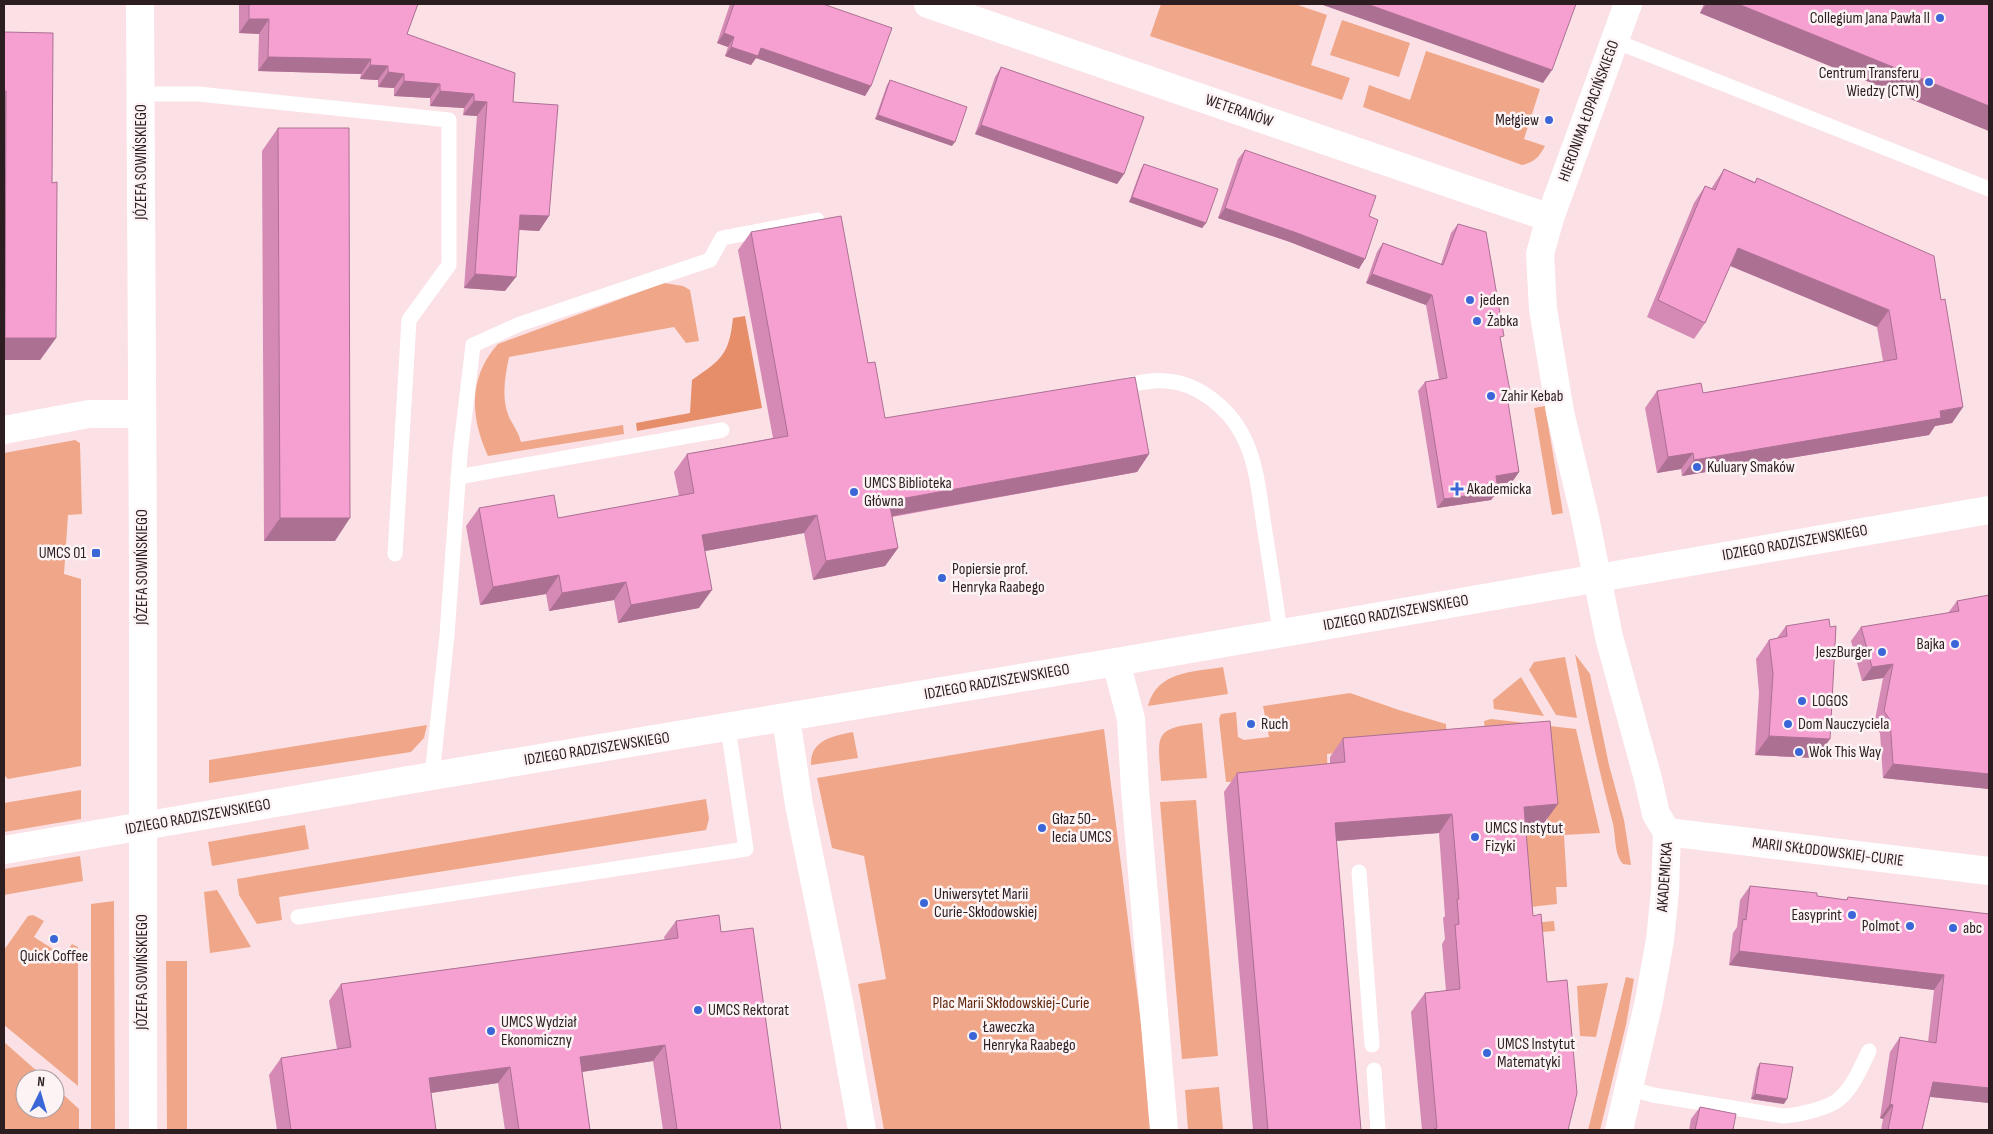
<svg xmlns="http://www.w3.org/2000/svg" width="1993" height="1134" font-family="'Sofia Sans Condensed',sans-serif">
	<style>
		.green { fill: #f0a789 }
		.forest { fill: #e68d69 }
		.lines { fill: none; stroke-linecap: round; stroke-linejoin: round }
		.service { stroke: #fff; stroke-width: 15 }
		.minor { stroke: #fff; stroke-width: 28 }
		.secondary { stroke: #fff; stroke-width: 28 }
		.wall { fill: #d48ab5 }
		.shaded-wall { fill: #ac7093 }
		.building { fill: #f6a0d2; stroke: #ac7093 }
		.poi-dot { fill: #3b66d7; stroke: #fcf3f5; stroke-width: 2 }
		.labels { text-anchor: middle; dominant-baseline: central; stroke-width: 5; stroke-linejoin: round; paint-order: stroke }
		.poi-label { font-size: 16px; fill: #2b1d20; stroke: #fcf3f5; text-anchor: start }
		.street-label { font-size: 16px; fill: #2b1d20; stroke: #fcf3f5 }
		.park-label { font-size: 16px; fill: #60280e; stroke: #fcf3f5 }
	</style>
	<rect width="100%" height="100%" fill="#fbe1e6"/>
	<!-- green -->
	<g class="green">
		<path d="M 1161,4 L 1295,4 L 1327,15 L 1311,65 L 1350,78 L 1342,100 L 1150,36 Z"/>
		<path d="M 1342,20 L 1410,43 L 1399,77 L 1330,55 Z"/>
		<path d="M 1426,51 L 1540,89 L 1524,139 L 1545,146 C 1539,157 1535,162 1522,165 L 1363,107 L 1369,85 L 1410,100 Z"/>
		<path d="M 664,283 L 683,286 L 690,290 L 699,341 L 686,343 L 674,327 L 509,357 C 505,377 501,397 509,417 C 513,425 519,433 521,442 L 623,425 L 624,434 L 488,456 C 470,417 468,377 498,344 Z"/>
		<path d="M 1545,406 L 1563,513 L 1552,515 L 1534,408 Z"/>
		<path d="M 75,440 L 80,443 L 82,514 L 68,515 L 64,574 L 81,579 L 81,766 L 8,779 L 4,775 L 4,453 Z"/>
		<path d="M 1575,654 L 1590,674 L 1609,765 L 1624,820 L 1631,865 L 1623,864 C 1614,854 1616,837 1613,824 C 1598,768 1586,711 1575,654 Z"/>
		<path d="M 1565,657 L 1577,718 L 1556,715 L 1529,670 L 1534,662 Z"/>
		<path d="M 1223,667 L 1228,694 L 1148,706 C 1157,671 1193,672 1223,667 Z"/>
		<path d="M 1521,677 L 1544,716 L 1494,709 L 1493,700 Z"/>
		<path d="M 1350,693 L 1399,710 L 1446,724 L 1447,743 L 1327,754 L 1328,777 L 1226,782 L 1219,719 L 1221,714 L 1236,712 L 1238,737 L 1244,740 L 1269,737 L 1263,706 Z"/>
		<path d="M 1491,719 L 1576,729 L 1600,833 L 1564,835 L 1567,887 L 1556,887 L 1557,904 L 1530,907 L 1532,923 L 1554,921 L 1555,931 L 1528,933 L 1520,830 L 1548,827 L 1540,737 L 1486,740 L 1484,721 Z"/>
		<path d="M 1202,723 L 1207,778 L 1161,781 C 1158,735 1152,728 1202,723 Z"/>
		<path d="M 427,725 L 424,738 L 411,752 L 209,783 L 209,760 Z"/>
		<path d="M 1104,729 L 1147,1071 L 1152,1130 L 884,1130 L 858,984 L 886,979 L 864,856 L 832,848 L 817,778 Z"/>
		<path d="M 853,732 L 858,758 L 811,765 C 810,740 833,736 853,732 Z"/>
		<path d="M 81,790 L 81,819 L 4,832 L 4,803 Z"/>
		<path d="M 706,799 L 709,819 L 706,830 L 279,897 L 282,920 L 257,924 L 239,895 L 237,879 Z"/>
		<path d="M 1196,800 L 1218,1056 L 1182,1059 L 1160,802 Z"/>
		<path d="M 305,825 L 309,849 L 212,866 L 208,842 Z"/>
		<path d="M 80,856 L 83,881 L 4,895 L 4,869 Z"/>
		<path d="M 217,890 L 251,947 L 210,953 L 204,892 Z"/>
		<path d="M 114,901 L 115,1130 L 91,1130 L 91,904 Z"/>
		<path d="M 33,915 L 44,921 L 34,937 L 64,956 L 72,944 L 78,947 L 78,1086 L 4,1025 L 4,950 L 28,916 Z"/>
		<path d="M 166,961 L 187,961 L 187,1130 L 167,1130 Z"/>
		<path d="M 1626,977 L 1634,979 L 1626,1025 L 1600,1130 L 1588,1130 Z"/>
		<path d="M 1608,983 L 1596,1037 L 1580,1036 L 1577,986 Z"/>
		<path d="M 4,1042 L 46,1079 L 25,1079 L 25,1109 L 55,1109 L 55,1087 L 79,1109 L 79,1130 L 4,1130 Z"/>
		<path d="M 1219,1087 L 1223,1130 L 1188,1130 L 1185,1090 Z"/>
	</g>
	<!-- forest -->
	<path class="forest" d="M 745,316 L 762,408 L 637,431 L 636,423 L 690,413 L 692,380 C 722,359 729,355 733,318 Z"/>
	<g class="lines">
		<!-- service -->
		<g class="service">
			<path d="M 1615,41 L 1989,189"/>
			<path d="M 140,94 L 198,94 L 449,120 L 449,265 L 409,320 L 395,554"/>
			<path d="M 1118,387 C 1133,384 1151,379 1167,381 C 1198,383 1228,408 1242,434 C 1256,460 1259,491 1263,519 C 1269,557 1275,595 1280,632"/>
			<path d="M 458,477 L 722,430"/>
			<path d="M 432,776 L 447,635 L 460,454 L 473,345 L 520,324 L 710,260 L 722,238 L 817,220"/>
			<path d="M 1359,872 L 1372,1045"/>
			<path d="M 298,917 L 746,849 L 728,728"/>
			<path d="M 1374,1070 L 1378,1130"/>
			<path d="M 1628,1088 L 1653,1095 L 1783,1116 C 1797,1115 1827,1109 1838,1100 C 1853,1088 1861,1067 1869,1051"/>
		</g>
		<!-- minor -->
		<g class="minor">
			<path d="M 928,4 L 1550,218"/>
			<path d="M 4,430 L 89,414 L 141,414"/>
			<path d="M 1116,662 L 1131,719 L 1135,790 L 1164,1130"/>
			<path d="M 786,718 L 799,805 L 839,1001 L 862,1130"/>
			<path d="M 1667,832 L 1989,871"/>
			<path d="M 4,850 L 432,776 L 1116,662 L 1989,510"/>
			<path d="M 1619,1130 L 1649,1001 L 1660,940 L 1665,891 L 1667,832 L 1656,814 L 1648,779 L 1609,637 L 1585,517 L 1560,412 L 1543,309 L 1540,254 L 1550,218 L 1628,4"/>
		</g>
		<!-- secondary -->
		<path class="secondary" d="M 140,4 L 143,561 L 143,1130"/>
	</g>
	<!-- wall -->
	<g class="wall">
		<path d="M 239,4 L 418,4 L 407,34 L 513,102 L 549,216 L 539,231 L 519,230 L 505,291 L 464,288 L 477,116 L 463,115 L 464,108 L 430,106 L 430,98 L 394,96 L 394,88 L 378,87 L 378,80 L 360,79 L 361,74 L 258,71 L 259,34 L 239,33 Z"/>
		<path d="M 730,4 L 823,4 L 871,86 L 865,96 L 756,58 L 751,65 L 725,56 L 728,47 L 717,43 Z"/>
		<path d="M 1704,4 L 1989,4 L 1989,131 L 1700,13 Z"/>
		<path d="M 4,32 L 52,183 L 56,338 L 40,360 L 4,360 Z"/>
		<path d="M 1001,67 L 1124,174 L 1117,184 L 975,134 L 995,77 Z"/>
		<path d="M 890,80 L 952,146 L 875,119 L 887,85 Z"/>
		<path d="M 278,128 L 335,541 L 264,541 L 262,151 Z"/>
		<path d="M 1245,150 L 1369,216 L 1359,269 L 1290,242 L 1218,218 L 1238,159 Z"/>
		<path d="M 1144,164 L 1206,223 L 1202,228 L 1129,202 L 1141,169 Z"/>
		<path d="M 1724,169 L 1755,182 L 1757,178 L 1941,300 L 1963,407 L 1952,423 L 1935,426 L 1929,435 L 1682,476 L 1681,469 L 1657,473 L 1645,408 L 1657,391 L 1703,393 L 1883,361 L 1877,327 L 1730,266 L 1705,323 L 1694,339 L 1647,317 L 1694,203 L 1705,186 L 1711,189 Z"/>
		<path d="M 1458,224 L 1501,341 L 1508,406 L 1519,472 L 1512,482 L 1497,484 L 1498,491 L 1491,500 L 1437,508 L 1418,391 L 1425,382 L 1439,379 L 1426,305 L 1366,283 L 1377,252 L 1383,243 L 1441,264 L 1451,233 Z"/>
		<path d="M 751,232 L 868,363 L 885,418 L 1149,454 L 1137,472 L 892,517 L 898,548 L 885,566 L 813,580 L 804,533 L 705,551 L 699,608 L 618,623 L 614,600 L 549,611 L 546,594 L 480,605 L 466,526 L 479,508 L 558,518 L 679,496 L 674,472 L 687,454 L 773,438 L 738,250 Z"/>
		<path d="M 1989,595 L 1989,789 L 1883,778 L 1880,733 L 1874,725 L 1883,678 L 1862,681 L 1851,641 L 1861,627 L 1948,613 L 1957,601 Z"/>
		<path d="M 1786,626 L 1830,739 L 1816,758 L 1755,755 L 1759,693 L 1756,659 L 1769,640 L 1777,638 Z"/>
		<path d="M 1343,738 L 1544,823 L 1525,825 L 1533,916 L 1547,982 L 1568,1130 L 1422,1130 L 1411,1012 L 1425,993 L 1446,991 L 1442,944 L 1445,939 L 1443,918 L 1445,916 L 1439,833 L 1336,841 L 1361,1130 L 1253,1130 L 1224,792 L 1237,773 L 1330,764 L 1330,757 Z"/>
		<path d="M 1750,886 L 1846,900 L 1848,897 L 1989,914 L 1989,1103 L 1930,1097 L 1922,1130 L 1881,1130 L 1883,1119 L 1880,1118 L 1890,1052 L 1900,1037 L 1928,1042 L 1934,990 L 1729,965 L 1733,933 L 1737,927 L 1740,900 Z"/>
		<path d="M 676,921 L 721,932 L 781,1130 L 663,1130 L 653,1061 L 582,1072 L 590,1130 L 505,1130 L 498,1083 L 431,1093 L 436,1130 L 277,1130 L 269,1075 L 281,1058 L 337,1049 L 329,1001 L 341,984 L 665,940 L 664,937 Z"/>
		<path d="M 1760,1063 L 1784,1104 L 1751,1099 L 1757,1068 Z"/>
		<path d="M 1700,1107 L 1733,1130 L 1689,1130 L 1691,1119 Z"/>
	</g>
	<!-- shaded-wall -->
	<g class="shaded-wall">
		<path d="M 1320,4 L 1367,4 L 1552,70 L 1543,83 Z"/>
		<path d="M 1706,4 L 1738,4 L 1989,106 L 1989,131 L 1700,13 Z"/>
		<path d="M 249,19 L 269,19 L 259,34 L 239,33 Z"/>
		<path d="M 724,33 L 734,37 L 728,47 L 717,43 Z"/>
		<path d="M 731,47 L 761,48 L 871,86 L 865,96 L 756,58 L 751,65 L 725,56 Z"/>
		<path d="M 268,57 L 371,59 L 361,74 L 258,71 Z"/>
		<path d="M 370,65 L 388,66 L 378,80 L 360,79 Z"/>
		<path d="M 388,72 L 404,74 L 394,88 L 378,87 Z"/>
		<path d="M 404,81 L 440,84 L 430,98 L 394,96 Z"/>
		<path d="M 440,91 L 474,94 L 464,108 L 430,106 Z"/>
		<path d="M 474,101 L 487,102 L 477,116 L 463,115 Z"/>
		<path d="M 878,115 L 955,142 L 952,146 L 875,119 Z"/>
		<path d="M 981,125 L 1124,174 L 1117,184 L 975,134 Z"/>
		<path d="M 1132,197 L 1206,223 L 1202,228 L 1129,202 Z"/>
		<path d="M 1225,208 L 1297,233 L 1365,259 L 1359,269 L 1290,242 L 1218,218 Z"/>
		<path d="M 520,215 L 549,216 L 539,231 L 510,229 Z"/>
		<path d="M 1738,248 L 1889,310 L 1877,327 L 1726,264 Z"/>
		<path d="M 475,274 L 516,277 L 505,291 L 464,288 Z"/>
		<path d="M 1372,274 L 1432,295 L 1426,305 L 1366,283 Z"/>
		<path d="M 5,338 L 56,338 L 40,360 L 4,360 L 4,339 Z"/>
		<path d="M 1963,407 L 1952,423 L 1935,426 L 1929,435 L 1682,476 L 1694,460 Z"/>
		<path d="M 1693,453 L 1681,469 L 1657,473 L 1668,457 Z"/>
		<path d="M 1149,454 L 1137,472 L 876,519 L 889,501 Z"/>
		<path d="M 1519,472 L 1512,482 L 1489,485 L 1496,476 Z"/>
		<path d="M 1498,491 L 1491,500 L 1437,508 L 1444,499 Z"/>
		<path d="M 817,515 L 804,533 L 689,554 L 702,535 Z"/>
		<path d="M 280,518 L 350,518 L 335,541 L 264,541 Z"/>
		<path d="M 898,548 L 885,566 L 813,580 L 826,561 Z"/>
		<path d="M 559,575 L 546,594 L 480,605 L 493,587 Z"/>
		<path d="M 626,582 L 614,600 L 549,611 L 562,593 Z"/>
		<path d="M 712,590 L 699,608 L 618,623 L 631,605 Z"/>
		<path d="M 1893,664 L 1883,678 L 1862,681 L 1872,667 Z"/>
		<path d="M 1769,736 L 1830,739 L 1816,758 L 1755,755 Z"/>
		<path d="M 1893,764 L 1989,774 L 1989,789 L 1883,778 Z"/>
		<path d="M 1558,804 L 1544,823 L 1511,826 L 1524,807 Z"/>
		<path d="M 1452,814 L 1439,833 L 1322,842 L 1335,823 Z"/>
		<path d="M 1739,951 L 1944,975 L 1934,990 L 1729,965 Z"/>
		<path d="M 665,1045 L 653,1061 L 568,1074 L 580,1057 Z"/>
		<path d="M 510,1067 L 498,1083 L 417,1095 L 429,1078 Z"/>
		<path d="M 1933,1082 L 1989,1088 L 1989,1103 L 1923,1096 Z"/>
		<path d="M 1755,1094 L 1787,1099 L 1784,1104 L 1751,1099 Z"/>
		<path d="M 1890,1104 L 1893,1105 L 1883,1119 L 1880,1118 Z"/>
	</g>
	<!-- building -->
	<g class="building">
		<path d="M 249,4 L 418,4 L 407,34 L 515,73 L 513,102 L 558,105 L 549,216 L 520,215 L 516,277 L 475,274 L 487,102 L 474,101 L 474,94 L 440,91 L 440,84 L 404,81 L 404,74 L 388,72 L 388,66 L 370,65 L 371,59 L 268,57 L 269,19 L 249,19 Z"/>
		<path d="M 734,4 L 823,4 L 892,28 L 871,86 L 761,48 L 758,56 L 731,47 L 734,37 L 724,33 Z"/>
		<path d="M 1367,4 L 1576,4 L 1552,70 Z"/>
		<path d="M 1738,4 L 1989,4 L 1989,106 Z"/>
		<path d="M 4,32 L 53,33 L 52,183 L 57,182 L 56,338 L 5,338 L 6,91 L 4,91 Z"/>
		<path d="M 1001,67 L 1144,117 L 1124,174 L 981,125 Z"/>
		<path d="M 890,80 L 967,107 L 955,142 L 878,115 Z"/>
		<path d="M 278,128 L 349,128 L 350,518 L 280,518 Z"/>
		<path d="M 1245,150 L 1376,196 L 1369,216 L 1378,220 L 1365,259 L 1297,233 L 1225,208 Z"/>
		<path d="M 1144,164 L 1218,189 L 1206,223 L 1132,197 Z"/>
		<path d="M 1724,169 L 1755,183 L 1757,178 L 1934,256 L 1941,300 L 1945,299 L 1963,407 L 1940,411 L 1941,418 L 1694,460 L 1693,453 L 1668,457 L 1657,391 L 1701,383 L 1703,393 L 1897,359 L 1889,310 L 1738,248 L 1705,323 L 1658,300 L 1705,186 L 1715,190 Z"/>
		<path d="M 841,216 L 868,363 L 875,362 L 885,418 L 1135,377 L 1149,454 L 889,501 L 898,548 L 826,561 L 817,515 L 702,535 L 712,590 L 631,605 L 626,582 L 562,593 L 559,575 L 493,587 L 479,508 L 554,495 L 558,518 L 694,493 L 687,454 L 788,436 L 751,232 Z"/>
		<path d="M 1458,224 L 1486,232 L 1504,336 L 1500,337 L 1512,402 L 1508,402 L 1519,472 L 1496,476 L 1498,491 L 1444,499 L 1425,382 L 1447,378 L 1432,295 L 1372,274 L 1383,243 L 1443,265 Z"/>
		<path d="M 1989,595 L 1989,774 L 1893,764 L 1890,720 L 1884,711 L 1893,664 L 1872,667 L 1861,627 L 1959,611 L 1957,601 Z"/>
		<path d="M 1829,619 L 1830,627 L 1836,626 L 1830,739 L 1769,736 L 1773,674 L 1769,640 L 1787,636 L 1786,626 Z"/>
		<path d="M 1550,721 L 1558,804 L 1524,807 L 1533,916 L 1541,914 L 1547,982 L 1567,980 L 1577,1093 L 1568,1130 L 1434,1130 L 1434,1129 L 1437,1128 L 1425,993 L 1460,989 L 1455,925 L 1459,924 L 1457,899 L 1459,899 L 1452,814 L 1335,823 L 1361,1130 L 1268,1130 L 1237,773 L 1345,762 L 1343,738 Z"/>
		<path d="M 1750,886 L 1817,893 L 1817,896 L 1847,900 L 1848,897 L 1989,914 L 1989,1088 L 1933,1082 L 1922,1130 L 1888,1130 L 1893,1105 L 1890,1104 L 1900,1037 L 1936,1043 L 1944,975 L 1739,951 L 1743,919 L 1746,920 Z"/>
		<path d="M 719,915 L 721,932 L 753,928 L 781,1130 L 670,1130 L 677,1129 L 665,1045 L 580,1057 L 590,1130 L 519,1130 L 510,1067 L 429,1078 L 436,1130 L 291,1130 L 281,1058 L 351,1047 L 341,984 L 678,938 L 676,921 Z"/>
		<path d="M 1760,1063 L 1793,1067 L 1787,1099 L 1755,1094 Z"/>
		<path d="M 1700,1107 L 1736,1114 L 1733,1130 L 1695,1130 Z"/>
	</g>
	<!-- markers -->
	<g class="poi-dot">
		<circle cx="1940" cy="18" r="5"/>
		<circle cx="1929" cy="82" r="5"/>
		<circle cx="1549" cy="120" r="5"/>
		<circle cx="1470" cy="300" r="5"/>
		<circle cx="1477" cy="321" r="5"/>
		<circle cx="1491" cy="396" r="5"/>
		<circle cx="1697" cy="467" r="5"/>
		<path d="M1454.5 481.5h5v5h5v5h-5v5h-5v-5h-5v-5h5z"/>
		<circle cx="854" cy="492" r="5"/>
		<rect x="91" y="548" width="10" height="10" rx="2.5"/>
		<circle cx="942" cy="578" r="5"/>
		<circle cx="1955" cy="644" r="5"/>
		<circle cx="1882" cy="652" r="5"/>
		<circle cx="1802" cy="701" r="5"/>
		<circle cx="1251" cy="724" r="5"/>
		<circle cx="1788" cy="724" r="5"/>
		<circle cx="1799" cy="752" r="5"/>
		<circle cx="1042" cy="828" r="5"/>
		<circle cx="1475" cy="837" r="5"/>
		<circle cx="924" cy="903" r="5"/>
		<circle cx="1852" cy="915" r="5"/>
		<circle cx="1910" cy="926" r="5"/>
		<circle cx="1953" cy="928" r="5"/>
		<circle cx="54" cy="939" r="5"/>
		<circle cx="698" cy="1010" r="5"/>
		<circle cx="491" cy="1031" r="5"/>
		<circle cx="973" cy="1036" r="5"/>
		<circle cx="1487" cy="1053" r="5"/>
	</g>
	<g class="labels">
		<!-- poi labels -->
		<g class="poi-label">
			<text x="1930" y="18" text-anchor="end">Collegium Jana Pawła II</text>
			<text x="1919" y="73" text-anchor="end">Centrum Transferu<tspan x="1919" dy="18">Wiedzy (CTW)</tspan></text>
			<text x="1539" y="120" text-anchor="end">Mełgiew</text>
			<text x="1480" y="300">jeden</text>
			<text x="1487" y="321">Żabka</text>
			<text x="1501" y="396">Zahir Kebab</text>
			<text x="1707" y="467">Kuluary Smaków</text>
			<text x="864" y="483">UMCS Biblioteka<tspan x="864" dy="18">Główna</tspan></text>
			<text x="1467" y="489">Akademicka</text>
			<text x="86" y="553" text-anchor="end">UMCS 01</text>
			<text x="952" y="569">Popiersie prof.<tspan x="952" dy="18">Henryka Raabego</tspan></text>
			<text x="1945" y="644" text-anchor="end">Bajka</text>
			<text x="1872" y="652" text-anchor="end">JeszBurger</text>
			<text x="1812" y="701">LOGOS</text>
			<text x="1261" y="724">Ruch</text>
			<text x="1798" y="724">Dom Nauczyciela</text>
			<text x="1809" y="752">Wok This Way</text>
			<text x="1052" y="819">Głaz 50-<tspan x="1052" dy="18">lecia UMCS</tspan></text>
			<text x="1485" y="828">UMCS Instytut<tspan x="1485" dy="18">Fizyki</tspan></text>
			<text x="934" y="894">Uniwersytet Marii<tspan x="934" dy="18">Curie-Skłodowskiej</tspan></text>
			<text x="1842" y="915" text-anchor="end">Easyprint</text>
			<text x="1900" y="926" text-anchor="end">Polmot</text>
			<text x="1963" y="928">abc</text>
			<text x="54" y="956" text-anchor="middle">Quick Coffee</text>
			<text x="708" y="1010">UMCS Rektorat</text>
			<text x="501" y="1022">UMCS Wydział<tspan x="501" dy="18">Ekonomiczny</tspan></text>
			<text x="983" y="1027">Ławeczka<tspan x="983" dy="18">Henryka Raabego</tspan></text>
			<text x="1497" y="1044">UMCS Instytut<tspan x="1497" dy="18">Matematyki</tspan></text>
		</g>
		<!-- street labels -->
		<g class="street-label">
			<text transform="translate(1239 111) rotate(19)">WETERANÓW</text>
			<text transform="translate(1589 111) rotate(-70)">HIERONIMA ŁOPACIŃSKIEGO</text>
			<text transform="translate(141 162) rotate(-90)">JÓZEFA SOWIŃSKIEGO</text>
			<text transform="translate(1795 543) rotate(-10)">IDZIEGO RADZISZEWSKIEGO</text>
			<text transform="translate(142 567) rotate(-90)">JÓZEFA SOWIŃSKIEGO</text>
			<text transform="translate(1396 613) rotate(-10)">IDZIEGO RADZISZEWSKIEGO</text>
			<text transform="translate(997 682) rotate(-10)">IDZIEGO RADZISZEWSKIEGO</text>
			<text transform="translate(597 749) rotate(-9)">IDZIEGO RADZISZEWSKIEGO</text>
			<text transform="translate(198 817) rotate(-10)">IDZIEGO RADZISZEWSKIEGO</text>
			<text transform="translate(1828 852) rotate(7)">MARII SKŁODOWSKIEJ-CURIE</text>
			<text transform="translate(1665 877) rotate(-86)">AKADEMICKA</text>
			<text transform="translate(142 972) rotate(-90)">JÓZEFA SOWIŃSKIEGO</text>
		</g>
		<!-- park labels -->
		<g class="park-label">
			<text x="1011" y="1003">Plac Marii Skłodowskiej-Curie</text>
		</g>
	</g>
	<!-- border -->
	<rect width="1993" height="1134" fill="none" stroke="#2b1d20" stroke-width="10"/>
	<!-- north arrow -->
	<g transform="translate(40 1094) rotate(5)"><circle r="24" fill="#fcf3f5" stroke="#a89da0"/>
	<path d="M0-4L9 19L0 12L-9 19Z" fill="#3b66d7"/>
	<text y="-8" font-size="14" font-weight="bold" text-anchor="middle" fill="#2b1d20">N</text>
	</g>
</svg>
